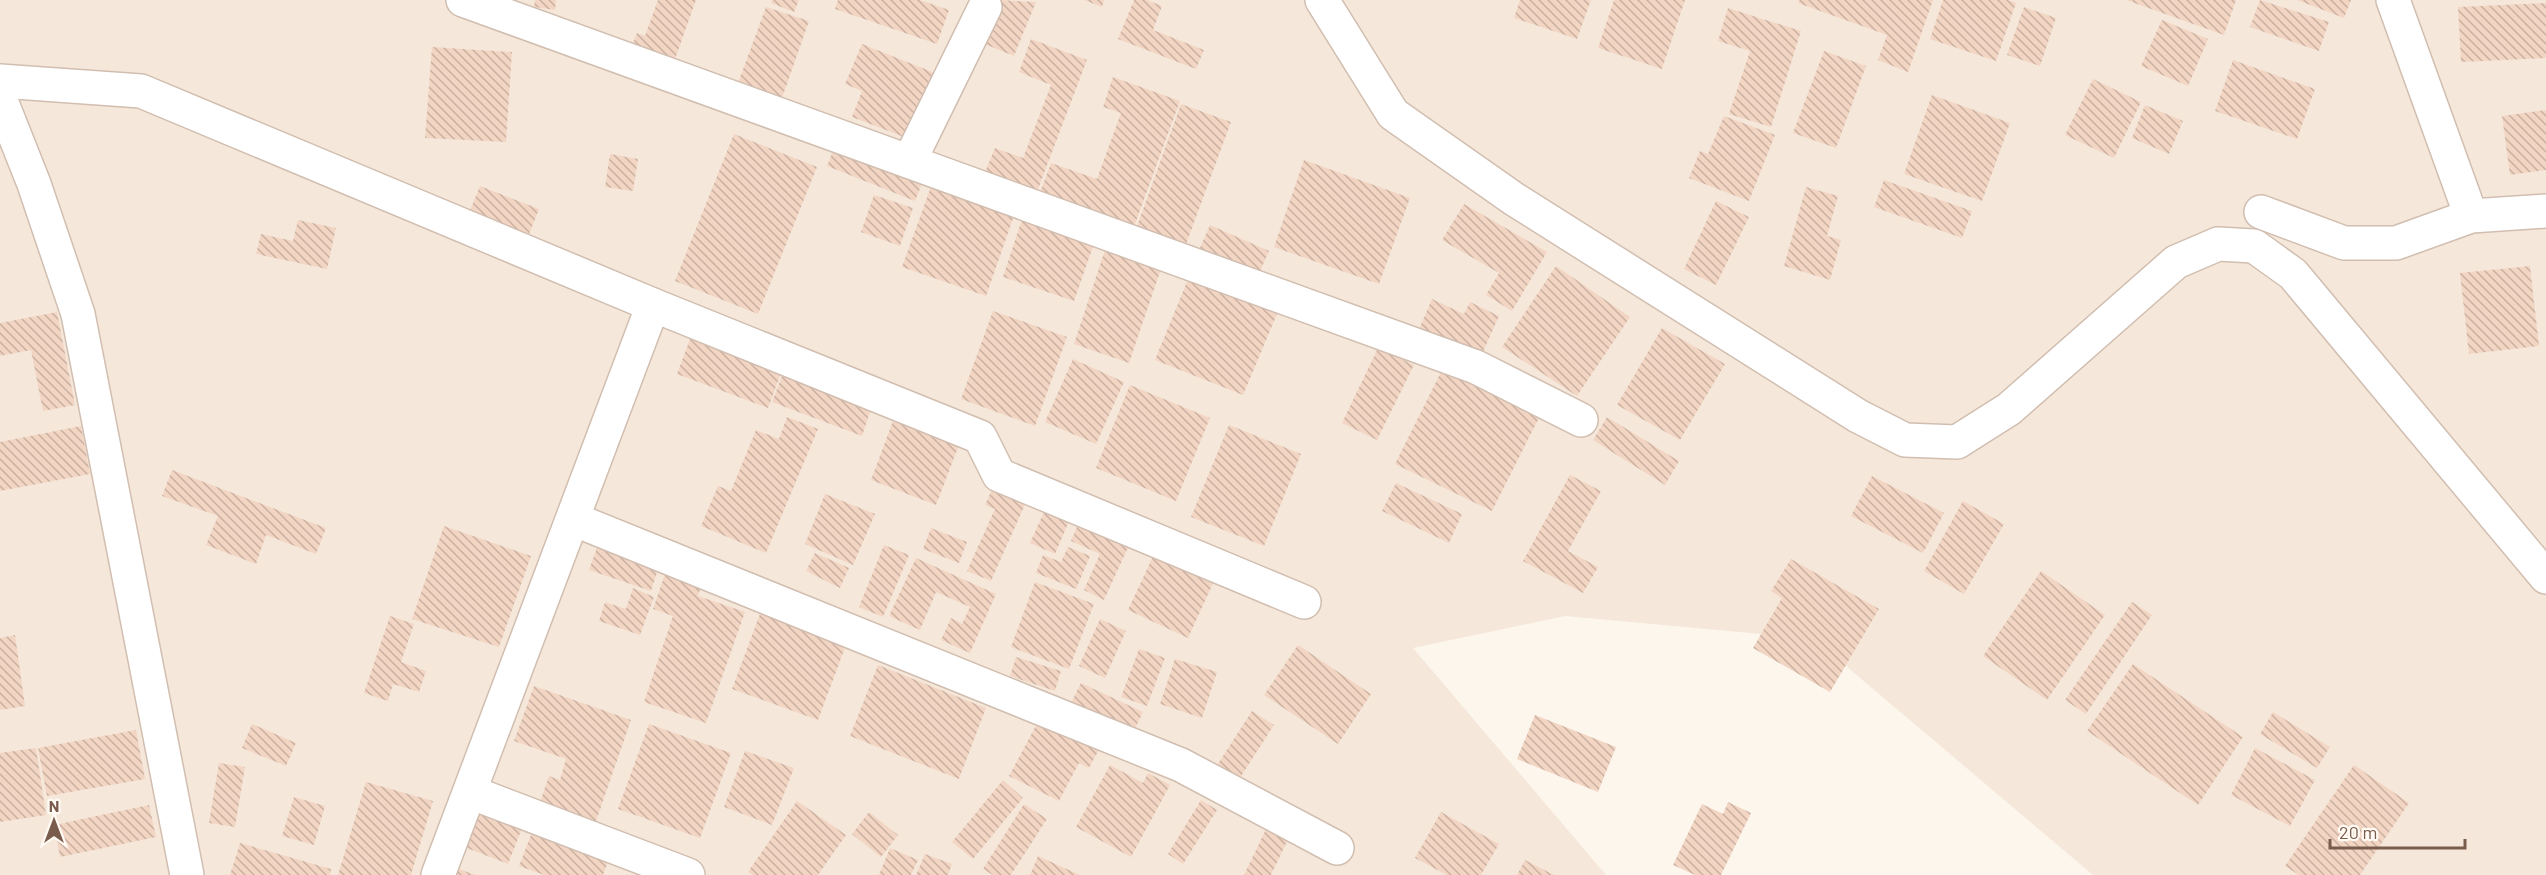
<svg xmlns="http://www.w3.org/2000/svg" width="2546" height="875" font-family="Barlow,sans-serif">
	<style>
		.residential { fill: #f5e8da }
		.building { fill: url(#building-back-hatch) }
		.lines { fill: none; stroke-linecap: round; stroke-linejoin: round }
		.minor-casing { stroke: #d1beb0; stroke-width: 36 }
		.minor { stroke: #fff; stroke-width: 33 }
	</style>
	<defs>
		<pattern id="building-back-hatch" width="6" height="6" patternUnits="userSpaceOnUse" patternTransform="scale(1.5)"><rect width="6" height="6" fill="#f3d5c3"/><path d="M-1 5l2 2M0 0l6 6M5-1l2 2" fill="none" stroke="#cab0a1"/></pattern>
	</defs>
	<rect width="100%" height="100%" fill="#fdf6ec"/>
	<!-- residential -->
	<path class="residential" d="M 0,0 L 2546,0 L 2546,875 L 2093,875 L 1814,639 L 1565,616 L 1413,648 L 1606,875 L 0,875 Z"/>
	<!-- building -->
	<g class="building">
		<path d="M 535,0 L 556,0 L 555,10 L 534,7 Z"/>
		<path d="M 658,0 L 696,0 L 674,62 L 632,46 L 637,33 L 645,36 Z"/>
		<path d="M 772,0 L 799,0 L 794,12 L 771,3 Z"/>
		<path d="M 838,0 L 920,0 L 949,10 L 937,44 L 835,9 Z"/>
		<path d="M 999,0 L 1036,2 L 1014,56 L 982,43 Z"/>
		<path d="M 1084,0 L 1104,0 L 1102,7 Z"/>
		<path d="M 1134,0 L 1147,0 L 1162,6 L 1153,30 L 1204,50 L 1196,69 L 1118,39 Z"/>
		<path d="M 1520,0 L 1591,0 L 1577,39 L 1514,18 Z"/>
		<path d="M 1614,0 L 1685,0 L 1662,69 L 1598,48 Z"/>
		<path d="M 1799,0 L 1933,0 L 1908,72 L 1878,60 L 1887,35 L 1798,3 Z"/>
		<path d="M 1943,0 L 2008,0 L 2016,3 L 1996,61 L 1930,39 Z"/>
		<path d="M 2126,0 L 2236,0 L 2224,35 Z"/>
		<path d="M 2260,0 L 2329,22 L 2319,51 L 2250,27 Z"/>
		<path d="M 2297,0 L 2351,0 L 2344,18 Z"/>
		<path d="M 2546,3 L 2546,58 L 2461,62 L 2458,7 Z"/>
		<path d="M 766,7 L 809,21 L 782,98 L 738,83 Z"/>
		<path d="M 2024,7 L 2056,18 L 2040,66 L 2007,55 Z"/>
		<path d="M 1728,8 L 1801,31 L 1771,127 L 1729,114 L 1750,51 L 1718,41 Z"/>
		<path d="M 2162,20 L 2208,39 L 2188,86 L 2141,66 Z"/>
		<path d="M 1031,39 L 1087,60 L 1035,197 L 983,177 L 995,148 L 1023,158 L 1051,85 L 1019,72 Z"/>
		<path d="M 862,44 L 935,73 L 909,139 L 852,117 L 862,91 L 845,84 Z"/>
		<path d="M 432,47 L 512,52 L 506,142 L 425,138 Z"/>
		<path d="M 1824,51 L 1866,66 L 1836,148 L 1793,133 Z"/>
		<path d="M 2233,60 L 2315,89 L 2297,139 L 2215,111 Z"/>
		<path d="M 1113,77 L 1180,101 L 1132,232 L 1038,198 L 1051,163 L 1097,179 L 1121,113 L 1103,107 Z"/>
		<path d="M 2093,79 L 2141,102 L 2114,158 L 2065,135 Z"/>
		<path d="M 1932,95 L 2010,123 L 1982,201 L 1904,174 Z"/>
		<path d="M 1181,104 L 1231,122 L 1185,247 L 1136,229 Z"/>
		<path d="M 2145,105 L 2183,121 L 2169,154 L 2132,138 Z"/>
		<path d="M 2546,110 L 2546,170 L 2510,175 L 2502,116 Z"/>
		<path d="M 1724,116 L 1775,135 L 1749,201 L 1689,178 L 1700,151 L 1708,154 Z"/>
		<path d="M 734,134 L 817,167 L 758,314 L 675,281 Z"/>
		<path d="M 837,141 L 925,176 L 915,201 L 827,166 Z"/>
		<path d="M 610,154 L 638,159 L 633,191 L 605,187 Z"/>
		<path d="M 1304,160 L 1410,198 L 1379,284 L 1274,247 Z"/>
		<path d="M 1884,180 L 1972,211 L 1962,238 L 1874,207 Z"/>
		<path d="M 933,181 L 1016,210 L 986,296 L 902,267 Z"/>
		<path d="M 480,186 L 539,209 L 528,237 L 469,213 Z"/>
		<path d="M 1806,187 L 1838,196 L 1827,236 L 1841,240 L 1830,280 L 1784,266 Z"/>
		<path d="M 874,195 L 913,208 L 900,246 L 861,232 Z"/>
		<path d="M 1716,201 L 1749,217 L 1716,285 L 1684,269 Z"/>
		<path d="M 1464,204 L 1547,252 L 1512,311 L 1486,295 L 1499,273 L 1442,240 Z"/>
		<path d="M 1024,213 L 1096,238 L 1074,301 L 1003,277 Z"/>
		<path d="M 298,220 L 336,228 L 327,269 L 256,254 L 261,234 L 293,241 Z"/>
		<path d="M 1210,225 L 1269,251 L 1258,276 L 1199,250 Z"/>
		<path d="M 1106,247 L 1162,266 L 1129,363 L 1074,344 Z"/>
		<path d="M 1556,266 L 1630,317 L 1577,396 L 1502,347 Z"/>
		<path d="M 2530,266 L 2539,346 L 2469,354 L 2460,273 Z"/>
		<path d="M 1191,272 L 1280,307 L 1243,395 L 1155,360 Z"/>
		<path d="M 1432,299 L 1464,314 L 1470,302 L 1499,316 L 1479,361 L 1417,334 Z"/>
		<path d="M 993,311 L 1067,337 L 1035,426 L 961,399 Z"/>
		<path d="M 57,312 L 75,405 L 43,411 L 31,350 L 0,356 L 0,323 Z"/>
		<path d="M 1662,328 L 1725,364 L 1680,440 L 1617,405 Z"/>
		<path d="M 690,339 L 781,373 L 768,408 L 677,374 Z"/>
		<path d="M 1378,348 L 1414,365 L 1377,440 L 1342,423 Z"/>
		<path d="M 1073,359 L 1124,382 L 1096,444 L 1045,422 Z"/>
		<path d="M 1447,360 L 1544,408 L 1492,511 L 1395,464 Z"/>
		<path d="M 782,376 L 871,409 L 862,436 L 772,402 Z"/>
		<path d="M 1130,385 L 1210,418 L 1176,501 L 1096,468 Z"/>
		<path d="M 787,417 L 818,429 L 766,553 L 701,526 L 718,486 L 731,491 L 756,430 L 779,439 Z"/>
		<path d="M 1607,417 L 1679,461 L 1665,485 L 1593,440 Z"/>
		<path d="M 893,421 L 959,445 L 936,505 L 871,480 Z"/>
		<path d="M 1229,425 L 1301,454 L 1264,546 L 1191,517 Z"/>
		<path d="M 81,426 L 90,474 L 0,491 L 0,442 Z"/>
		<path d="M 172,470 L 326,528 L 316,554 L 266,535 L 256,564 L 206,545 L 218,516 L 162,496 Z"/>
		<path d="M 1570,475 L 1601,491 L 1568,551 L 1598,567 L 1583,593 L 1523,561 Z"/>
		<path d="M 1872,476 L 1944,513 L 1923,553 L 1851,516 Z"/>
		<path d="M 1396,483 L 1462,514 L 1449,543 L 1382,511 Z"/>
		<path d="M 994,485 L 1027,500 L 991,581 L 967,571 L 995,509 L 985,505 Z"/>
		<path d="M 825,494 L 875,514 L 853,565 L 805,544 Z"/>
		<path d="M 1963,501 L 2004,524 L 1964,594 L 1924,571 Z"/>
		<path d="M 1048,503 L 1072,514 L 1055,554 L 1030,543 Z"/>
		<path d="M 1081,517 L 1131,541 L 1104,600 L 1084,590 L 1100,554 L 1071,541 Z"/>
		<path d="M 444,526 L 531,556 L 499,647 L 412,619 Z"/>
		<path d="M 931,528 L 967,542 L 959,563 L 923,549 Z"/>
		<path d="M 599,542 L 660,563 L 651,591 L 589,570 Z"/>
		<path d="M 884,545 L 909,555 L 883,617 L 859,607 Z"/>
		<path d="M 1068,547 L 1090,556 L 1076,589 L 1036,573 L 1043,555 L 1061,562 Z"/>
		<path d="M 1155,552 L 1215,579 L 1188,638 L 1128,610 Z"/>
		<path d="M 815,553 L 849,568 L 840,588 L 806,571 Z"/>
		<path d="M 916,558 L 996,594 L 970,653 L 941,640 L 951,618 L 962,624 L 970,607 L 936,592 L 920,630 L 889,616 Z"/>
		<path d="M 1791,559 L 1879,609 L 1830,692 L 1753,648 L 1782,598 L 1771,591 Z"/>
		<path d="M 667,568 L 703,580 L 698,596 L 745,612 L 706,723 L 644,702 L 673,616 L 653,609 Z"/>
		<path d="M 2041,571 L 2105,615 L 2047,700 L 1983,656 Z"/>
		<path d="M 1035,582 L 1094,604 L 1069,669 L 1011,647 Z"/>
		<path d="M 633,588 L 654,597 L 640,635 L 599,621 L 605,602 L 626,609 Z"/>
		<path d="M 2132,602 L 2152,615 L 2086,714 L 2065,700 Z"/>
		<path d="M 763,606 L 849,637 L 818,720 L 732,689 Z"/>
		<path d="M 390,616 L 414,624 L 401,662 L 426,671 L 419,692 L 393,684 L 388,701 L 364,693 Z"/>
		<path d="M 1100,619 L 1126,631 L 1105,678 L 1079,666 Z"/>
		<path d="M 15,635 L 25,706 L 0,710 L 0,638 Z"/>
		<path d="M 1298,645 L 1371,694 L 1338,744 L 1264,695 Z"/>
		<path d="M 1139,649 L 1165,658 L 1147,706 L 1121,697 Z"/>
		<path d="M 1016,657 L 1061,671 L 1055,691 L 1010,676 Z"/>
		<path d="M 1175,659 L 1217,672 L 1202,718 L 1160,704 Z"/>
		<path d="M 2133,664 L 2243,737 L 2198,805 L 2087,731 Z"/>
		<path d="M 878,665 L 986,708 L 959,779 L 850,736 Z"/>
		<path d="M 1081,683 L 1143,712 L 1131,737 L 1069,707 Z"/>
		<path d="M 534,686 L 631,720 L 594,827 L 538,808 L 549,776 L 560,780 L 566,759 L 514,741 Z"/>
		<path d="M 1252,711 L 1274,725 L 1236,784 L 1214,770 Z"/>
		<path d="M 2273,712 L 2330,747 L 2317,768 L 2260,734 Z"/>
		<path d="M 1535,715 L 1616,747 L 1598,792 L 1517,759 Z"/>
		<path d="M 1040,718 L 1100,748 L 1089,768 L 1079,763 L 1059,801 L 1009,776 Z"/>
		<path d="M 252,724 L 296,743 L 286,766 L 242,748 Z"/>
		<path d="M 649,724 L 731,753 L 700,838 L 618,809 Z"/>
		<path d="M 136,730 L 145,779 L 47,796 L 38,748 Z"/>
		<path d="M 36,748 L 46,815 L 0,822 L 0,753 Z"/>
		<path d="M 2255,748 L 2315,780 L 2290,826 L 2231,795 Z"/>
		<path d="M 745,751 L 794,768 L 772,825 L 724,807 Z"/>
		<path d="M 219,763 L 245,767 L 235,827 L 209,823 Z"/>
		<path d="M 1110,765 L 1143,783 L 1148,773 L 1170,785 L 1131,857 L 1076,827 Z"/>
		<path d="M 2354,765 L 2409,803 L 2360,875 L 2299,875 L 2285,866 Z"/>
		<path d="M 1003,780 L 1023,798 L 973,859 L 952,842 Z"/>
		<path d="M 366,782 L 433,801 L 411,875 L 338,875 Z"/>
		<path d="M 294,797 L 325,806 L 314,845 L 282,836 Z"/>
		<path d="M 477,800 L 526,818 L 508,864 L 459,845 Z"/>
		<path d="M 1201,800 L 1217,810 L 1183,864 L 1168,854 Z"/>
		<path d="M 797,801 L 846,835 L 818,875 L 753,875 L 748,872 Z"/>
		<path d="M 1728,802 L 1751,813 L 1721,875 L 1695,875 L 1673,865 L 1702,804 L 1723,814 Z"/>
		<path d="M 1024,804 L 1047,819 L 1011,875 L 993,875 L 983,869 Z"/>
		<path d="M 149,805 L 156,837 L 60,857 L 54,825 Z"/>
		<path d="M 869,812 L 898,835 L 881,857 L 852,834 Z"/>
		<path d="M 1441,812 L 1499,844 L 1481,875 L 1447,875 L 1415,858 Z"/>
		<path d="M 536,822 L 612,851 L 603,875 L 544,875 L 519,866 Z"/>
		<path d="M 1269,823 L 1291,833 L 1271,875 L 1244,875 Z"/>
		<path d="M 240,843 L 331,869 L 330,875 L 230,875 Z"/>
		<path d="M 890,848 L 918,860 L 911,875 L 879,875 Z"/>
		<path d="M 925,854 L 952,864 L 948,875 L 916,875 Z"/>
		<path d="M 1038,856 L 1080,875 L 1030,875 Z"/>
		<path d="M 1525,860 L 1554,875 L 1517,875 Z"/>
		<path d="M 454,867 L 475,875 L 451,875 Z"/>
	</g>
	<g class="lines">
		<defs>
			<g id="minor">
				<path d="M 463,0 L 1476,367 L 1581,420"/>
				<path d="M 1322,0 L 1393,114 L 1514,199 L 1858,416 L 1905,440 L 1957,442 L 2009,409 L 2176,262 L 2218,244 L 2254,246 L 2293,274 L 2546,577"/>
				<path d="M 2393,0 L 2471,216"/>
				<path d="M 0,81 L 141,91 L 653,305 L 980,437 L 999,475 L 1304,602"/>
				<path d="M 0,98 L 34,184 L 78,314 L 187,875"/>
				<path d="M 910,160 L 985,7"/>
				<path d="M 2261,212 L 2344,243 L 2396,243 L 2471,216 L 2546,211"/>
				<path d="M 573,519 L 1181,765 L 1337,848"/>
				<path d="M 470,792 L 688,875"/>
				<path d="M 438,875 L 653,305"/>
			</g>
		</defs>
		<!-- minor casing -->
		<use href="#minor" class="minor-casing"/>
		<!-- minor -->
		<use href="#minor" class="minor"/>
	</g>
	<!-- north arrow -->
	<g transform="translate(54 821)" stroke="#fffaf3" stroke-width="4.5" paint-order="stroke">
	<path d="M0-4.5L10 22L0 15L-10 22Z" fill="#7a5c4d"/>
	<text y="-9" font-size="16" font-weight="bold" text-anchor="middle" fill="#7a5c4d">N</text>
	</g>
	<!-- scale -->
	<path d="M2330 839v9h135v-9" fill="none" stroke="#7a5c4d" stroke-width="3"/>
	<text x="2339" y="839" font-size="18" fill="#7a5c4d" stroke="#fffaf3" stroke-width="4.5" paint-order="stroke">20 m</text>
</svg>
